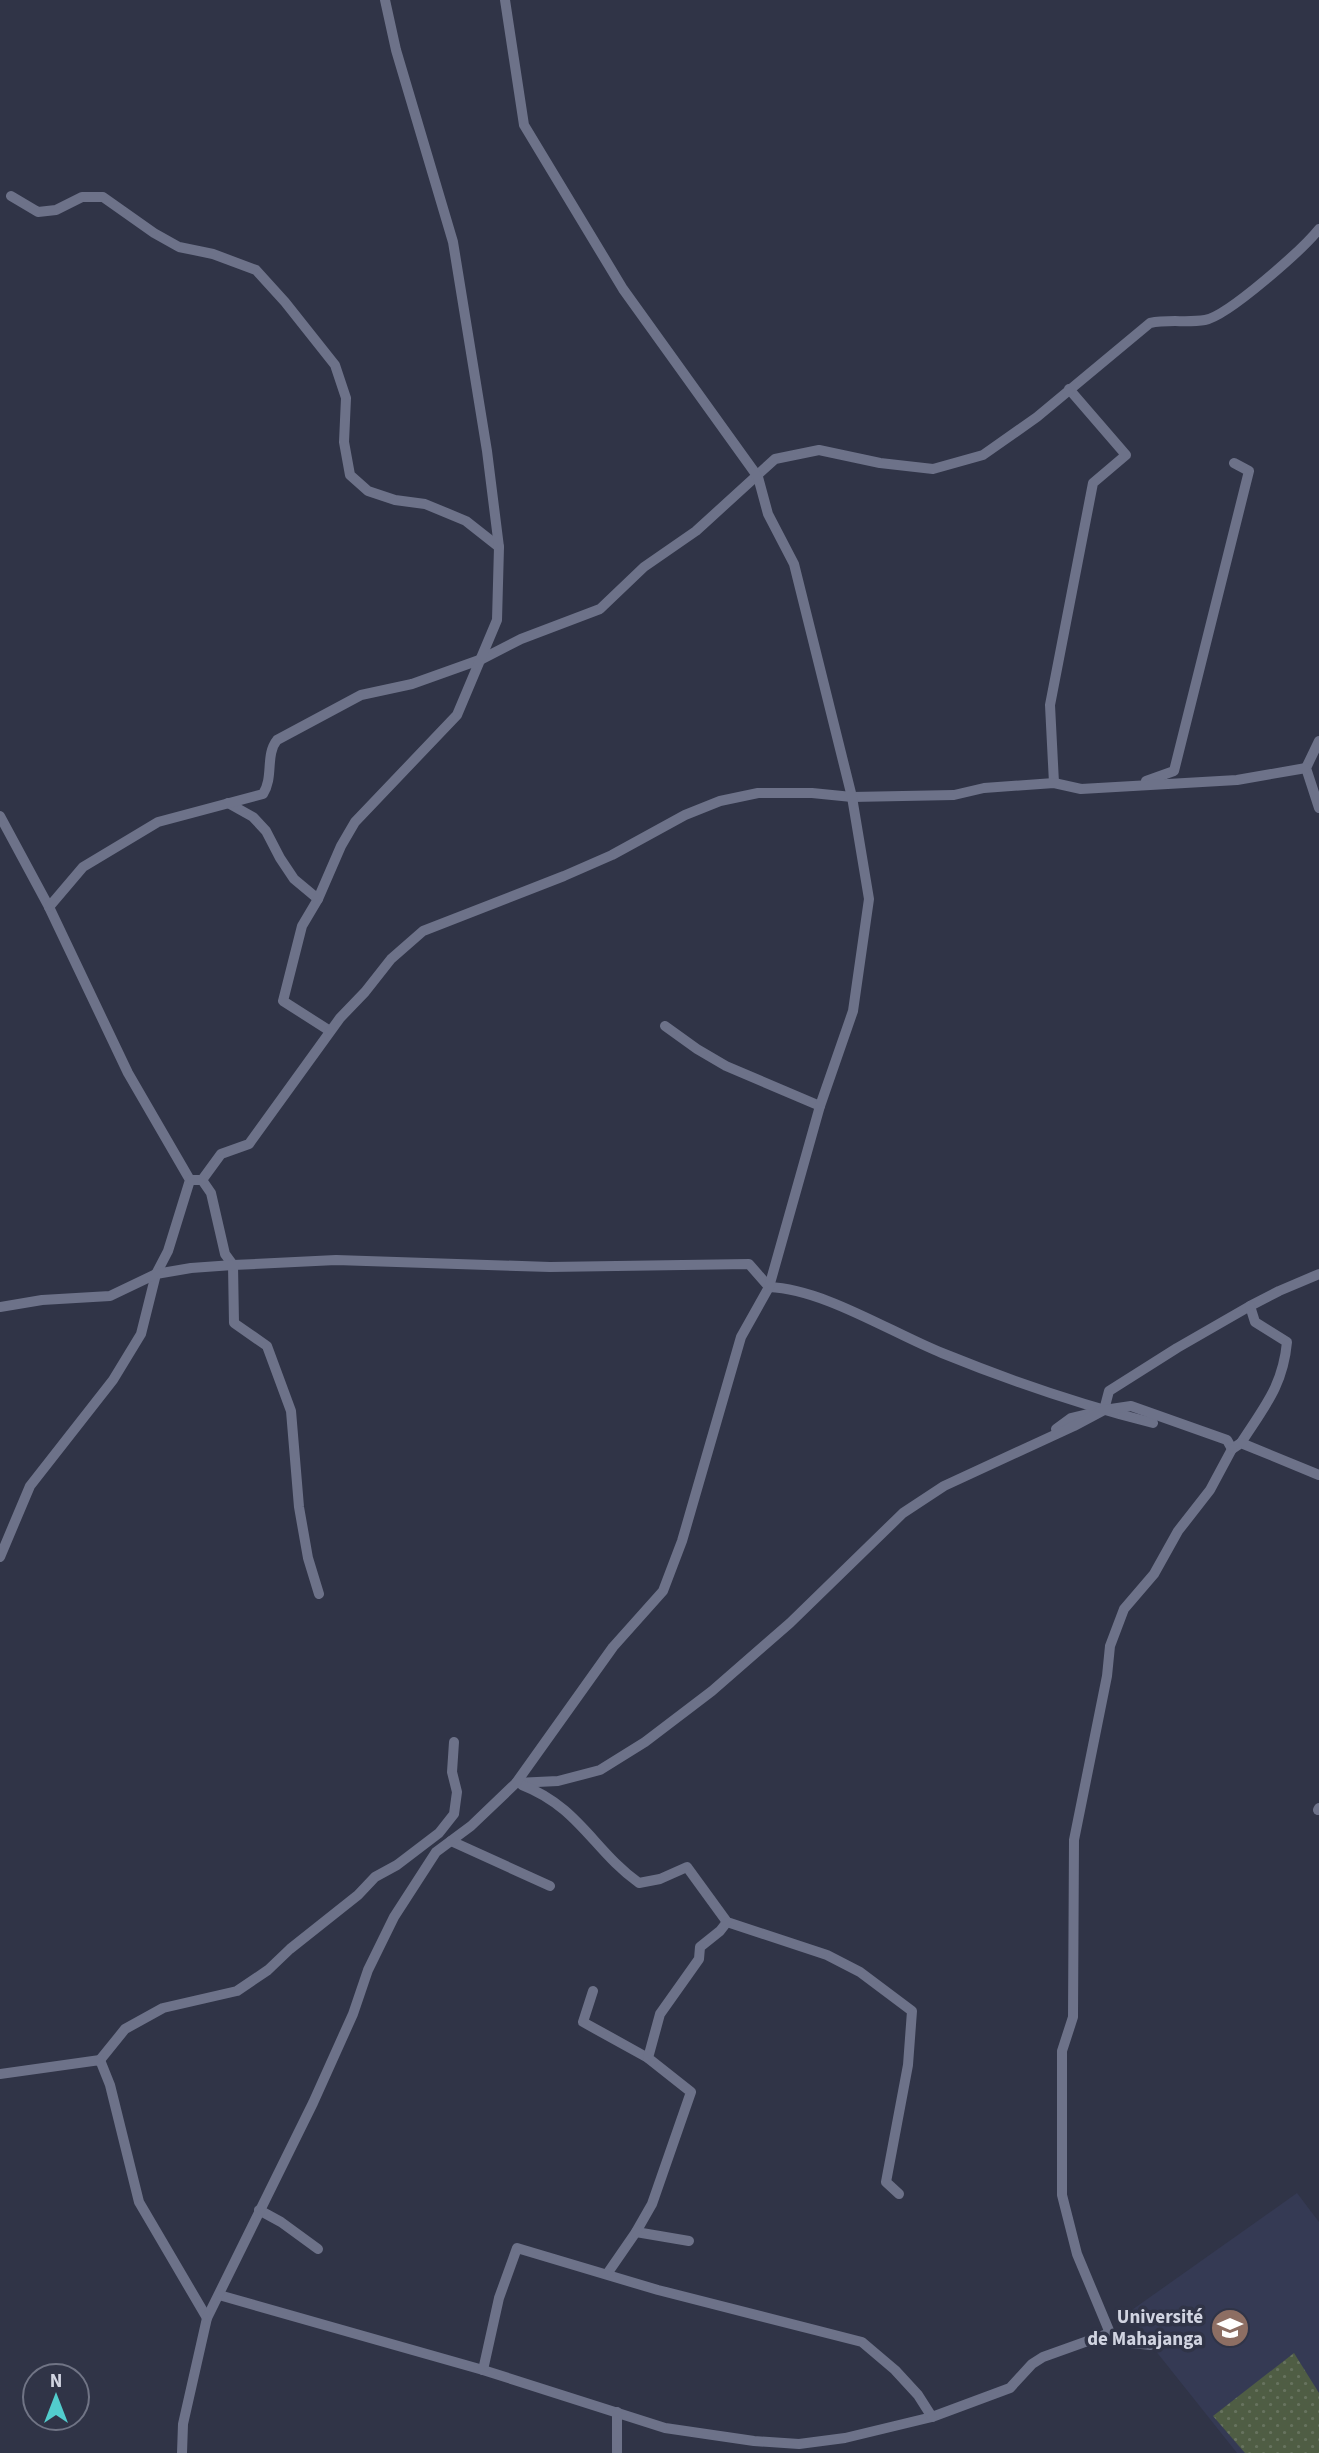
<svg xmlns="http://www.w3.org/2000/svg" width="1319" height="2453" font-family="'Source Sans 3',sans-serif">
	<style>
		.built { fill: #353a54 }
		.grass { fill: url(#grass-dots) }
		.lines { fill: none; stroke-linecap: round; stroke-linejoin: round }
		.street { stroke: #6d7289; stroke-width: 10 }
		.labels { text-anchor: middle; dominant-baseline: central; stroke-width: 7; stroke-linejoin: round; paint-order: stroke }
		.poi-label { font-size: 19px; font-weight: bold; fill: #d1d4e1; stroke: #303447; text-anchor: end }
	</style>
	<defs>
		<pattern id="grass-dots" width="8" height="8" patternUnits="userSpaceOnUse" patternTransform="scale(1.75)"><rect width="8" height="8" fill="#4f5d44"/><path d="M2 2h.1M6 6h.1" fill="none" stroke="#67735f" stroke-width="1.8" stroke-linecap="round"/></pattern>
	</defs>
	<rect width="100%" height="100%" fill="#303447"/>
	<!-- built -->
	<path class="built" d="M 1297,2193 L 1319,2222 L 1319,2453 L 1237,2453 L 1151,2345 L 1129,2312 Z"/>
	<!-- grass -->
	<path class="grass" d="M 1294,2353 L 1319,2393 L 1319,2453 L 1245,2453 L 1213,2416 Z"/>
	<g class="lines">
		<!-- street -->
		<g class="street">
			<path d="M 11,196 L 38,212 L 56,210 L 82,197 L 103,197 L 154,233 L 179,247 L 213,254 L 256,270 L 285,302 L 335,365 L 346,398 L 344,442 L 350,475 L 368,491 L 395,500 L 425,504 L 466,521 L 499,547"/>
			<path d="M 1319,741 L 1306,768 L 1319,808"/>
			<path d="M 1146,781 L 1174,771 L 1249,471 L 1234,463"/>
			<path d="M 1054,783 L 1050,705 L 1093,483 L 1126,455 L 1069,389"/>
			<path d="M 228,803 L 253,817 L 266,831 L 280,858 L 294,879 L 318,899"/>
			<path d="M 0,816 L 49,907 L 128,1073 L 190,1180 L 168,1251 L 156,1274 L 141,1334 L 113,1380 L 30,1486 L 0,1557"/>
			<path d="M 49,907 L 83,867 L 158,822 L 263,794 C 274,777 265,755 277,740 L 361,695 L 412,684 L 482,659 L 521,639 L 600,609 L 644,567 L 696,531 L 775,459 L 819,450 L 880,463 L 933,469 L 983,455 L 1037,417 L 1150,323 C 1169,319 1187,323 1205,320 C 1228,316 1303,249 1319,229"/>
			<path d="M 665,1026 L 697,1049 L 726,1066 L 820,1106"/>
			<path d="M 330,1031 L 283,1001 L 302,926 L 318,899 L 341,846 L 355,822 L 457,715 L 497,620 L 499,547 L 487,451 L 453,242 L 396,50 L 385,0"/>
			<path d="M 190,1180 L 202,1180 L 221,1154 L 249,1144 L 340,1018 L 365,992 L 391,959 L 423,931 L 564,876 L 612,855 L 685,815 L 720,801 L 758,793 L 812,793 L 852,797 L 954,795 L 984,788 L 1054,783 L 1081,789 L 1237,780 L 1306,768"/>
			<path d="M 202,1180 L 211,1193 L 225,1254 L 233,1265 L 234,1323 L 267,1346 L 291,1411 L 299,1507 L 308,1558 L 319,1594"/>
			<path d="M 0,1307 L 42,1300 L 110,1296 L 156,1274 L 191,1268 L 233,1265 L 336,1260 L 550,1267 L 749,1264 L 769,1287 C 823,1289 890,1332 942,1353 C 1011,1381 1081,1405 1153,1423"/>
			<path d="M 1056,1429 L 1071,1418 L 1104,1410 L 1109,1391 L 1177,1348 L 1250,1306 L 1279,1291 L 1319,1274"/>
			<path d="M 1241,1443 C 1264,1407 1283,1386 1287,1342 L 1255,1322 L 1250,1306"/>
			<path d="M 516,1783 L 558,1781 L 600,1770 L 645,1742 L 712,1691 L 790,1623 L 903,1513 L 944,1486 L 1074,1426 L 1104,1410 L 1131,1406 L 1227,1440 L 1232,1449 L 1241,1443 L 1319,1475"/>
			<path d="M 522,1785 C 579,1807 594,1851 639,1883 L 660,1879 L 687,1867 L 727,1922 L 827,1955 L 860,1972 L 912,2011 L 908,2065 L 886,2182 L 899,2194"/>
			<path d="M 1318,1810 L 1319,1808"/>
			<path d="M 451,1841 L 550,1886"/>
			<path d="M 593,1991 L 583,2022 L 648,2058"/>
			<path d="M 100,2060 L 125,2029 L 163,2008 L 237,1991 L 268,1970 L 290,1949 L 358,1895 L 375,1877 L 397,1865 L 439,1833 L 454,1814 L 457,1792 L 452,1772 L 454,1742"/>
			<path d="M 0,2074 L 100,2060 L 110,2085 L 139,2202 L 207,2318"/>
			<path d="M 259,2210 L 281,2222 L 318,2249"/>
			<path d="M 636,2232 L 689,2241"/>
			<path d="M 607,2274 L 636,2232 L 652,2204 L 691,2092 L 648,2058 L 660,2014 L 699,1959 L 700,1947 L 720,1931 L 727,1922"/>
			<path d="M 219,2295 L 483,2370 L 665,2428 L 754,2441 L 799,2444 L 845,2438 L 932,2417 L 1010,2388 L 1032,2364 L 1043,2357 L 1110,2333 L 1121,2342 L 1151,2345"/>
			<path d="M 1110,2333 L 1077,2254 L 1062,2195 L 1062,2051 L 1073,2017 L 1074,1840 L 1107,1676 L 1110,1646 L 1124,1609 L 1154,1574 L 1178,1531 L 1210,1490 L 1232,1449"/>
			<path d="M 483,2370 L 499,2298 L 517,2248 L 658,2290 L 862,2342 L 895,2370 L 918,2395 L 932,2417"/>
			<path d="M 617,2412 L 617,2453"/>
			<path d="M 182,2453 L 183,2424 L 207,2318 L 313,2103 L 353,2014 L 368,1970 L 394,1917 L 436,1852 L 471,1826 L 516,1783 L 613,1647 L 663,1591 L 682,1541 L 741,1337 L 769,1287 L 820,1106 L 853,1011 L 869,899 L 852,797 L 794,564 L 768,514 L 758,477 L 623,289 L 524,125 L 505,0"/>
		</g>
	</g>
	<!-- icons -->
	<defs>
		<symbol id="university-disc" viewBox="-11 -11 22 22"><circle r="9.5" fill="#8d6e63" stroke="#303447"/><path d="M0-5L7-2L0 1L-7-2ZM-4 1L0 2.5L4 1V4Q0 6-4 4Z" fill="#fff"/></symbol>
	</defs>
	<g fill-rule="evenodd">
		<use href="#university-disc" x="1208" y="2306" width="44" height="44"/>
	</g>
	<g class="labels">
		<!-- poi labels -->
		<g class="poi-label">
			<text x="1203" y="2317">Université<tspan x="1203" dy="22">de Mahajanga</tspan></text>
		</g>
	</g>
	<!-- north arrow -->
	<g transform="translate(56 2397)"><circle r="33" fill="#303447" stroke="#707485" stroke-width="2"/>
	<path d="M0-5L12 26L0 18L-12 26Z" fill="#52cdcd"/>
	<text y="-10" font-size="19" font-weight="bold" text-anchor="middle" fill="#d1d4e1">N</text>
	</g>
</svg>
